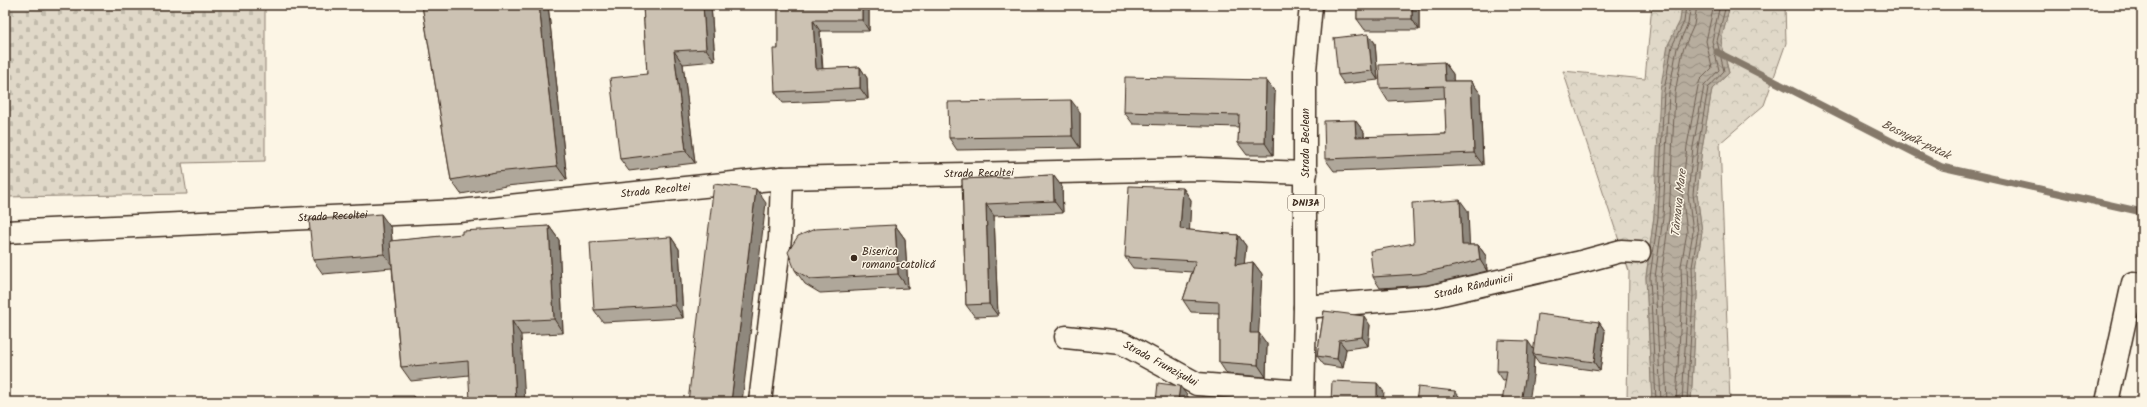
<svg xmlns="http://www.w3.org/2000/svg" width="2147" height="407" font-family="Kalam,sans-serif">
	<style>
		.forest { fill: url(#forest-crowns); stroke: #8e8173 }
		.cemetery { fill: url(#cemetery-stones); stroke: #8e8173 }
		.water { fill: url(#water-waves); stroke: #85796b }
		.lines { fill: none; stroke-linecap: round; stroke-linejoin: round }
		.shore { stroke: #6d5e51; stroke-width: 1 }
		.stream { stroke: #85796b; stroke-width: 7 }
		.minor-casing { stroke: #3b2a1e; stroke-width: 25 }
		.major-casing { stroke: #3b2a1e; stroke-width: 25 }
		.minor { stroke: #fcf5e5; stroke-width: 22 }
		.major { stroke: #fcf5e5; stroke-width: 22 }
		.wall { fill: #afa79a; stroke: #3b2a1e }
		.shaded-wall { fill: #8f887d; stroke: #3b2a1e }
		.building { fill: #ccc2b3; stroke: #3b2a1e }
		.poi-dot { fill: #3b2a1e; stroke: #fcf5e5; stroke-width: 1.5 }
		.labels { text-anchor: middle; dominant-baseline: central; stroke-width: 3; stroke-linejoin: round; paint-order: stroke }
		.shield { fill: #fcf5e5; stroke: #75675a; stroke-width: 1 }
		.shield-label { font-size: 10px; font-weight: bold; fill: #3b2a1e }
		.street-label { font-size: 11px; fill: #3b2a1e; stroke: #fcf5e5 }
		.poi-label { font-size: 11px; fill: #3b2a1e; stroke: #fcf5e5; text-anchor: start }
		.water-label { font-size: 12px; font-style: italic; fill: #605144; stroke: #fcf5e5 }
	</style>
	<defs>
		<pattern id="forest-crowns" width="20" height="18" patternUnits="userSpaceOnUse"><rect width="20" height="18" fill="#e0d8c8"/><path d="M2 6a3 3 0 1 1 6 0M12 15a3 3 0 1 1 6 0" fill="none" stroke="#c1baab"/></pattern>
		<pattern id="cemetery-stones" width="16" height="16" patternUnits="userSpaceOnUse"><rect width="16" height="16" fill="#e0d8c8"/><path d="M2 7V4a2 2 0 0 1 4 0v3zM10 15v-3a2 2 0 0 1 4 0v3z" fill="#c1baab"/></pattern>
		<pattern id="water-waves" width="16" height="10" patternUnits="userSpaceOnUse"><rect width="16" height="10" fill="#b7ad9e"/><path d="M0 5q4-4 8 0t8 0" fill="none" stroke="#968d80"/></pattern>
	</defs>
	<rect width="100%" height="100%" fill="#fcf5e5"/>
	<filter id="ink" filterUnits="userSpaceOnUse"><feTurbulence type="fractalNoise" baseFrequency=".025" numOctaves="2"/><feDisplacementMap in="SourceGraphic" scale="8" xChannelSelector="R" yChannelSelector="G"/><feConvolveMatrix kernelMatrix="1 2 1 2 8 2 1 2 1" color-interpolation-filters="sRGB"/></filter>
	<g filter="url(#ink)">
		<!-- forest -->
		<g class="forest">
			<path d="M 1652,5 L 1682,5 L 1680,21 L 1668,45 L 1654,216 L 1646,277 L 1652,402 L 1627,402 L 1629,271 L 1563,71 L 1645,79 Z"/>
			<path d="M 1730,5 L 1785,5 L 1786,43 L 1764,105 L 1720,143 L 1730,402 L 1691,402 L 1697,296 L 1696,268 L 1702,232 L 1697,194 L 1702,148 L 1712,89 L 1729,73 L 1721,41 Z"/>
		</g>
		<!-- cemetery -->
		<path class="cemetery" d="M 5,5 L 265,5 L 265,161 L 182,163 L 187,194 L 5,197 Z"/>
		<!-- water -->
		<path class="water" d="M 1682,5 L 1730,5 L 1721,41 L 1729,73 L 1712,89 L 1702,148 L 1697,194 L 1702,232 L 1696,268 L 1697,296 L 1691,402 L 1652,402 L 1646,277 L 1654,216 L 1660,91 L 1668,45 L 1680,21 Z"/>
		<g class="lines">
			<!-- shore -->
			<g class="shore">
				<path d="M 1656,402 L 1650,277 L 1658,217 L 1664,91 L 1672,46 L 1684,22 L 1686,5"/>
				<path d="M 1661,402 L 1655,278 L 1663,217 L 1669,92 L 1677,48 L 1688,23 L 1691,5"/>
				<path d="M 1667,402 L 1661,278 L 1669,218 L 1675,93 L 1683,50 L 1694,25 L 1697,5"/>
				<path d="M 1676,402 L 1682,296 L 1681,266 L 1687,232 L 1682,193 L 1687,146 L 1698,86 L 1700,80 L 1712,68 L 1706,41 L 1714,5"/>
				<path d="M 1682,402 L 1688,296 L 1687,267 L 1693,232 L 1688,194 L 1693,147 L 1704,86 L 1719,70 L 1712,41 L 1720,5"/>
				<path d="M 1687,402 L 1693,296 L 1692,267 L 1698,232 L 1693,194 L 1698,147 L 1708,88 L 1724,71 L 1717,41 L 1726,5"/>
			</g>
			<!-- stream -->
			<path class="stream" d="M 1717,52 L 1942,167 L 2142,212"/>
			<defs>
				<g id="minor">
					<path id="s1" d="M 5,232 L 459,211 L 782,178 L 1199,169 L 1306,173"/>
					<path id="s2" d="M 1305,307 L 1429,297 L 1577,263 L 1621,251 L 1639,252"/>
					<path id="s3" d="M 1066,337 L 1122,343 L 1197,384 L 1303,392"/>
					<path d="M 760,402 L 780,238 L 782,178"/>
					<path d="M 2107,402 L 2133,283"/>
				</g>
				<path id="major" d="M 1303,402 L 1305,307 L 1305,70 L 1311,5"/>
			</defs>
			<!-- minor casing -->
			<use href="#minor" class="minor-casing"/>
			<!-- major casing -->
			<use href="#major" class="major-casing"/>
			<!-- minor -->
			<use href="#minor" class="minor"/>
			<!-- major -->
			<use href="#major" class="major"/>
		</g>
		<!-- wall -->
		<g class="wall">
			<path d="M 422,5 L 548,5 L 567,180 L 506,186 L 461,194 L 451,180 Z"/>
			<path d="M 643,5 L 711,5 L 715,61 L 683,64 L 695,163 L 629,171 L 620,159 L 647,74 Z"/>
			<path d="M 778,5 L 869,5 L 869,31 L 820,31 L 823,69 L 860,67 L 867,78 L 868,99 L 783,103 L 775,92 L 778,49 Z"/>
			<path d="M 1357,5 L 1419,5 L 1419,30 L 1365,30 L 1357,19 Z"/>
			<path d="M 1368,34 L 1375,43 L 1378,80 L 1344,84 L 1338,75 Z"/>
			<path d="M 1444,62 L 1453,74 L 1453,81 L 1471,81 L 1480,93 L 1483,165 L 1334,171 L 1325,159 L 1355,120 L 1364,132 L 1364,137 L 1446,134 L 1445,98 L 1388,101 L 1380,88 Z"/>
			<path d="M 1266,80 L 1275,92 L 1273,155 L 1247,155 L 1238,143 L 1239,127 L 1133,124 L 1124,112 Z"/>
			<path d="M 1080,112 L 1080,148 L 957,150 L 949,138 Z"/>
			<path d="M 1053,175 L 1062,187 L 1063,213 L 994,216 L 998,316 L 975,317 L 966,305 L 962,179 Z"/>
			<path d="M 1183,188 L 1191,200 L 1189,230 L 1238,235 L 1246,246 L 1244,264 L 1253,262 L 1262,274 L 1258,333 L 1267,344 L 1266,377 L 1227,374 L 1219,362 L 1219,313 L 1191,312 L 1183,300 L 1192,272 L 1133,268 L 1125,257 Z"/>
			<path d="M 1468,211 L 1469,245 L 1478,245 L 1486,256 L 1487,271 L 1427,285 L 1380,288 L 1373,277 L 1414,243 Z"/>
			<path d="M 895,225 L 905,239 L 908,288 L 820,293 L 805,284 L 795,270 Z"/>
			<path d="M 549,226 L 559,240 L 563,333 L 521,335 L 469,375 L 411,381 L 401,367 L 392,268 L 323,274 L 313,260 L 391,228 L 392,241 Z"/>
			<path d="M 671,237 L 679,249 L 683,318 L 603,322 L 594,310 Z"/>
			<path d="M 1324,311 L 1370,325 L 1368,346 L 1346,349 L 1343,368 L 1324,365 L 1317,356 Z"/>
			<path d="M 1599,322 L 1605,331 L 1600,371 L 1539,363 L 1534,356 L 1533,376 L 1503,380 L 1497,371 L 1533,349 Z"/>
		</g>
		<!-- shaded-wall -->
		<g class="shaded-wall">
			<path d="M 539,5 L 548,5 L 567,180 L 557,166 Z"/>
			<path d="M 703,5 L 711,5 L 715,61 L 706,49 Z"/>
			<path d="M 862,5 L 869,5 L 869,31 L 862,20 Z"/>
			<path d="M 1412,5 L 1419,5 L 1419,30 L 1412,19 Z"/>
			<path d="M 813,20 L 820,31 L 823,80 L 816,69 Z"/>
			<path d="M 1368,34 L 1375,43 L 1378,80 L 1372,71 Z"/>
			<path d="M 674,51 L 683,64 L 695,163 L 686,151 Z"/>
			<path d="M 1444,62 L 1453,74 L 1454,94 L 1445,81 Z"/>
			<path d="M 860,67 L 867,78 L 868,99 L 860,88 Z"/>
			<path d="M 1266,80 L 1275,92 L 1273,155 L 1265,143 Z"/>
			<path d="M 1471,81 L 1480,93 L 1483,165 L 1474,153 Z"/>
			<path d="M 1071,100 L 1080,112 L 1080,148 L 1072,136 Z"/>
			<path d="M 1355,120 L 1364,132 L 1364,149 L 1356,137 Z"/>
			<path d="M 1053,175 L 1062,187 L 1063,213 L 1054,201 Z"/>
			<path d="M 1183,188 L 1191,200 L 1189,240 L 1180,229 Z"/>
			<path d="M 756,189 L 766,203 L 742,402 L 731,402 Z"/>
			<path d="M 1460,200 L 1468,211 L 1470,256 L 1462,245 Z"/>
			<path d="M 986,204 L 994,216 L 998,316 L 989,304 Z"/>
			<path d="M 381,214 L 391,228 L 394,268 L 384,254 Z"/>
			<path d="M 895,225 L 905,239 L 908,288 L 898,274 Z"/>
			<path d="M 549,226 L 559,240 L 563,333 L 554,319 Z"/>
			<path d="M 1238,235 L 1246,246 L 1243,277 L 1235,265 Z"/>
			<path d="M 671,237 L 679,249 L 683,318 L 675,305 Z"/>
			<path d="M 1478,245 L 1486,256 L 1487,271 L 1480,260 Z"/>
			<path d="M 1253,262 L 1262,274 L 1258,344 L 1250,333 Z"/>
			<path d="M 1364,316 L 1370,325 L 1368,346 L 1362,337 Z"/>
			<path d="M 512,321 L 521,335 L 525,402 L 516,402 Z"/>
			<path d="M 1599,322 L 1605,331 L 1600,371 L 1594,362 Z"/>
			<path d="M 1259,333 L 1267,344 L 1266,377 L 1258,365 Z"/>
			<path d="M 1339,340 L 1346,349 L 1343,368 L 1337,359 Z"/>
			<path d="M 1528,341 L 1534,350 L 1533,354 L 1534,356 L 1533,376 L 1529,402 L 1521,402 Z"/>
			<path d="M 1377,383 L 1384,392 L 1383,402 L 1377,402 Z"/>
			<path d="M 1180,386 L 1189,398 L 1188,402 L 1178,400 Z"/>
			<path d="M 1455,391 L 1462,400 L 1461,402 L 1454,402 Z"/>
			<path d="M 413,396 L 418,402 L 414,402 Z"/>
		</g>
		<!-- building -->
		<g class="building">
			<path d="M 422,5 L 539,5 L 557,166 L 496,172 L 451,180 Z"/>
			<path d="M 643,5 L 703,5 L 706,49 L 674,51 L 686,151 L 620,159 L 610,78 L 647,74 Z"/>
			<path d="M 778,5 L 862,5 L 862,20 L 813,20 L 816,69 L 860,67 L 860,88 L 775,92 L 773,49 L 778,49 Z"/>
			<rect x="1357" y="5" width="55" height="14"/>
			<path d="M 1368,34 L 1372,71 L 1338,75 L 1334,38 Z"/>
			<path d="M 1444,62 L 1445,81 L 1471,81 L 1474,153 L 1325,159 L 1324,121 L 1355,120 L 1356,137 L 1446,134 L 1444,86 L 1380,88 L 1379,65 Z"/>
			<path d="M 1125,77 L 1266,80 L 1265,143 L 1238,143 L 1239,115 L 1124,112 Z"/>
			<path d="M 1071,100 L 1072,136 L 949,138 L 948,102 Z"/>
			<path d="M 1053,175 L 1054,201 L 986,204 L 989,304 L 966,305 L 962,179 Z"/>
			<path d="M 714,184 L 756,189 L 731,402 L 688,402 Z"/>
			<path d="M 1129,186 L 1183,188 L 1180,229 L 1238,235 L 1235,265 L 1253,262 L 1250,333 L 1259,333 L 1258,365 L 1219,362 L 1219,302 L 1183,300 L 1196,261 L 1125,257 Z"/>
			<path d="M 1460,200 L 1462,245 L 1478,245 L 1480,260 L 1419,274 L 1373,277 L 1370,251 L 1414,243 L 1412,203 Z"/>
			<path d="M 381,214 L 384,254 L 313,260 L 309,220 Z"/>
			<path d="M 895,225 L 898,274 L 810,279 L 795,270 L 788,252 L 798,236 L 815,229 Z"/>
			<path d="M 549,226 L 554,319 L 512,321 L 516,402 L 470,402 L 468,361 L 401,367 L 390,241 L 462,234 L 462,231 Z"/>
			<path d="M 671,237 L 675,305 L 594,310 L 590,242 Z"/>
			<path d="M 1324,311 L 1364,316 L 1362,337 L 1339,340 L 1337,359 L 1317,356 Z"/>
			<path d="M 1538,314 L 1599,322 L 1594,362 L 1533,354 Z"/>
			<path d="M 1498,340 L 1528,341 L 1527,368 L 1521,402 L 1502,402 L 1507,371 L 1497,371 Z"/>
			<path d="M 1332,381 L 1377,383 L 1377,402 L 1331,402 Z"/>
			<path d="M 1158,383 L 1180,386 L 1178,400 L 1193,402 L 1156,402 Z"/>
			<path d="M 1418,387 L 1455,391 L 1454,402 L 1416,402 Z"/>
			<path d="M 394,396 L 413,396 L 414,402 L 394,402 Z"/>
		</g>
	</g>
	<!-- markers -->
	<circle class="poi-dot" cx="854" cy="258" r="4"/>
	<g class="labels">
		<!-- shield labels -->
		<rect class="shield" x="1288" y="195" width="36" height="16" rx="3"/>
		<g class="shield-label">
			<text x="1306" y="203">DN13A</text>
		</g>
		<!-- street labels -->
		<g class="street-label">
			<text transform="translate(1306 143) rotate(-90)">Strada Beclean</text>
			<text stroke="none"><textPath href="#s1" startOffset="976">Strada Recoltei</textPath></text>
			<text stroke="none"><textPath href="#s1" startOffset="652">Strada Recoltei</textPath></text>
			<text stroke="none"><textPath href="#s1" startOffset="328">Strada Recoltei</textPath></text>
			<text stroke="none"><textPath href="#s2" startOffset="170">Strada Rândunicii</textPath></text>
			<text stroke="none"><textPath href="#s3" startOffset="100">Strada Frunzișului</textPath></text>
		</g>
		<!-- poi labels -->
		<g class="poi-label">
			<text x="862" y="252">Biserica<tspan x="862" dy="13">romano-catolică</tspan></text>
		</g>
		<!-- water labels -->
		<g class="water-label">
			<text transform="translate(1916 140) rotate(26)">Bosnyák-patak</text>
			<text transform="translate(1679 203) rotate(-84)">Târnava Mare</text>
		</g>
	</g>
	<!-- margin -->
	<rect width="2147" height="407" fill="none" stroke="#fcf5e5" stroke-width="20"/>
	<rect x="10" y="10" width="2127" height="387" fill="none" stroke="#3b2a1e" stroke-width="1.5" filter="url(#ink)"/>
</svg>
